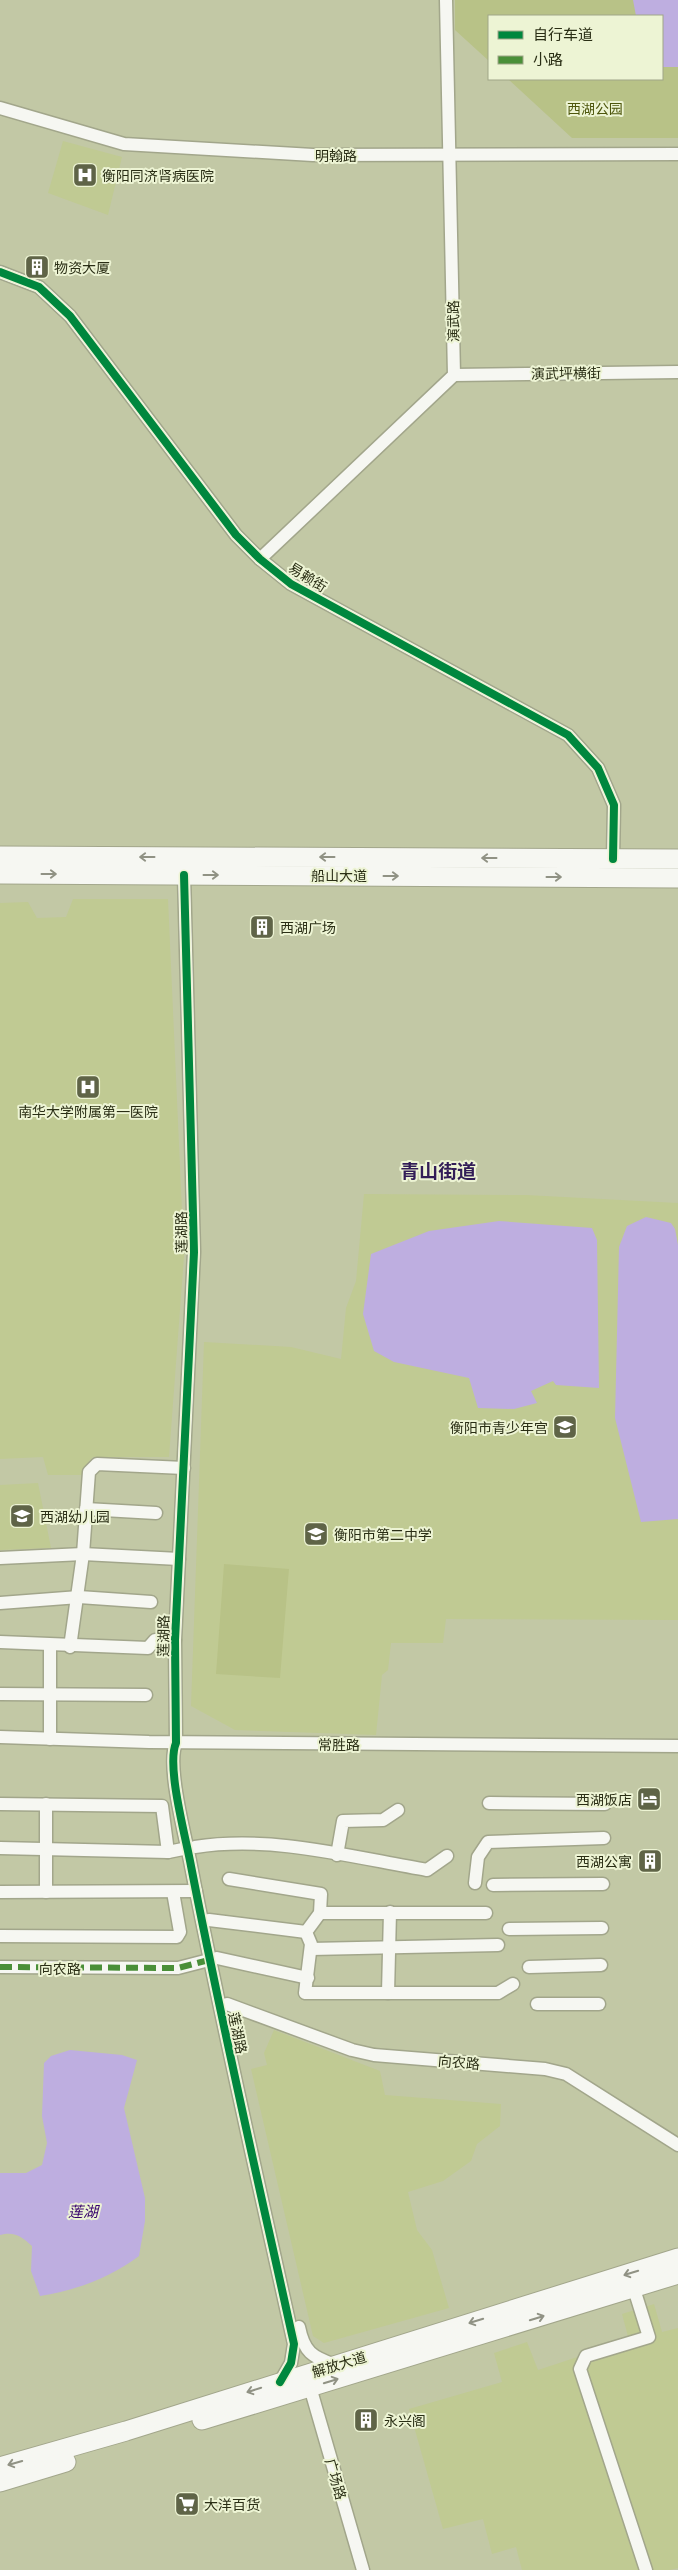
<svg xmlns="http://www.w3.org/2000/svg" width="678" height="2570" font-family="'Titillium Web','Noto Sans SC',sans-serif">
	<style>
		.built { fill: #c0ca93 }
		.green { fill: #b8c287 }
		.water { fill: #beaee0 }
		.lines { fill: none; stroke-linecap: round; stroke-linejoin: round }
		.minor-casing { stroke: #a2a68b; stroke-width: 15 }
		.highway-casing { stroke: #a2a68b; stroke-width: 21 }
		.minor { stroke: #f6f7f2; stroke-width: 12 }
		.highway { stroke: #f6f7f2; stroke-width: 19 }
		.quiet { stroke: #4a8f38; stroke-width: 6; stroke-dasharray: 12 6; stroke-linecap: butt }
		.cycleway-casing { stroke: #edf4d4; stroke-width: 11 }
		.cycleway { stroke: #00873e; stroke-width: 8 }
		.oneway { stroke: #909284 }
		.labels { text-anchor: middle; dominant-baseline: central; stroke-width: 4; stroke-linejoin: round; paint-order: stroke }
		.park-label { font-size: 14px; fill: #4d560c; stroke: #edf4d4 }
		.street-label { font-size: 14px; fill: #2a2e15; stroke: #edf4d4 }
		.poi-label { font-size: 14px; fill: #2a2e15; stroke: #edf4d4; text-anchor: start }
		.water-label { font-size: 15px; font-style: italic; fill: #37026d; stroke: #edf4d4 }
		.district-label { font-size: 19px; font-weight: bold; fill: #321d57; stroke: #edf4d4 }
	</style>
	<rect width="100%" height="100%" fill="#c2c8a5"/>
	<!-- built -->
	<g class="built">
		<path d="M 63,141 L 122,157 L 108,215 L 48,193 Z"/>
		<path d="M 73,899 L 168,899 L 184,1256 L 169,1457 L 93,1457 L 89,1461 L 85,1475 L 48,1475 L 43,1457 L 0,1459 L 0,903 L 28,902 L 37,918 L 66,917 Z"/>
		<path d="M 364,1194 L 526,1195 L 678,1203 L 678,1620 L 446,1619 L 443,1643 L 391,1643 L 388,1670 L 382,1675 L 376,1735 L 235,1730 L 191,1706 L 204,1342 L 291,1347 L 341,1359 L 346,1308 L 356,1281 Z"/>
		<path d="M 38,1483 L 51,1548 L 0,1550 L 0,1485 Z"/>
		<path d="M 274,2030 L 380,2071 L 385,2095 L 501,2104 L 500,2126 L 477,2144 L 471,2161 L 443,2181 L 408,2192 L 417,2230 L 432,2250 L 449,2308 L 324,2343 L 313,2336 L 251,2069 L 267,2065 L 264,2053 Z"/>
		<path d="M 654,2304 L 662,2332 L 678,2328 L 678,2568 L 670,2570 L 522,2570 L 516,2547 L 492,2554 L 483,2519 L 443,2529 L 409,2409 L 502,2382 L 494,2353 L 527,2342 L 538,2370 L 629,2340 L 622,2314 Z"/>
	</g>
	<!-- green -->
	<g class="green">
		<path d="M 455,0 L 678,0 L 678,138 L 572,138 L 508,79 L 662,79 L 662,16 L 489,16 L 489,61 L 455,30 Z"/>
		<path d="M 224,1564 L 289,1569 L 280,1678 L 216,1674 Z"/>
	</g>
	<!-- water -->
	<g class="water">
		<path d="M 633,0 L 678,0 L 678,67 L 662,67 L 662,16 L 636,16 Z"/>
		<path d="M 646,1217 L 671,1223 L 675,1229 L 678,1245 L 678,1519 L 641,1522 L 615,1418 L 619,1247 L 627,1226 Z"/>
		<path d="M 499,1221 L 592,1228 L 597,1240 L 599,1388 L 556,1385 L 553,1381 L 531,1391 L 537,1403 L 514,1409 L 478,1408 L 469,1378 L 394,1362 L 374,1351 L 363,1314 L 371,1254 L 429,1231 Z"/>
		<path d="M 70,2050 L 122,2055 L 137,2060 L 124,2108 L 145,2198 L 145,2221 L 139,2256 C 112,2277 74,2291 40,2296 L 31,2271 L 32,2246 C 22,2237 15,2231 0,2235 L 0,2173 L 26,2173 L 42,2165 L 47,2143 L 42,2116 L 44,2063 L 51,2056 Z"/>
	</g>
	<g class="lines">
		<defs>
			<g id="minor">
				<path d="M 0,108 L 124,144 L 313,155 L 678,154"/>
				<path d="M 0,272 L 39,287 L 70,316 L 236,535 L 260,559 L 291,584 L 568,735 L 598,768 L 614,805 L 613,859"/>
				<path d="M 454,375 L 678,372"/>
				<path d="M 260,559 L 454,375 L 446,0"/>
				<path d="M 184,875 L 194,1252 L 175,1640 L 176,1743 C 166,1766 186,1838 191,1866 C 222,2026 259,2185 294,2344 L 291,2363 L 280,2382"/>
				<path d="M 86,1509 L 156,1513"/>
				<path d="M 0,1558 L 83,1554 L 179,1559"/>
				<path d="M 0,1603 L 79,1597 L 151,1602"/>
				<path d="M 0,1642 L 148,1648 L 155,1640 L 175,1640"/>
				<path d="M 50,1646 L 50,1739"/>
				<path d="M 70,1647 L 83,1554 L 89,1472 L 97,1464 L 184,1468"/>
				<path d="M 0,1694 L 146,1695"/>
				<path d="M 0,1737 L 149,1742 L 678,1746"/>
				<path d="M 489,1803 L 605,1804"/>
				<path d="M 0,1804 L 162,1806 L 168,1852"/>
				<path d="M 46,1804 L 46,1892"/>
				<path d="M 195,1847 C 272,1835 351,1857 427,1870 L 447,1856"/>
				<path d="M 0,1848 L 168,1852 L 188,1848"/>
				<path d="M 337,1855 L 343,1821 L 383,1820 L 398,1810"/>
				<path d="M 229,1879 L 321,1894 L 320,1913 L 306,1932 L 311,1944 L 305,1993 L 498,1993 L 513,1984"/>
				<path d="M 475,1883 L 478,1857 L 488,1842 L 604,1838"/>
				<path d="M 493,1885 L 603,1884"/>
				<path d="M 0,1892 L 196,1891"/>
				<path d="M 320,1913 L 486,1913"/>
				<path d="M 209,1920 L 306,1932"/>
				<path d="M 509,1929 L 602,1928"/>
				<path d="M 0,1936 L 177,1937 L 180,1932 L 173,1892"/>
				<path d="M 311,1949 L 498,1945"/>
				<path d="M 217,1958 L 308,1978"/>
				<path d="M 0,1967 L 178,1968 L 209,1960"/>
				<path d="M 529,1967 L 601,1965"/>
				<path d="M 388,1993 L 390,1912"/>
				<path d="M 227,2004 L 352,2050 L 374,2055 L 545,2069 L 566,2074 L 678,2145"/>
				<path d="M 537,2004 L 599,2004"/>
				<path d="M 634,2289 L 649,2337 L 586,2356 L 580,2369 L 646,2570"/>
				<path d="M 299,2327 C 304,2352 312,2357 335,2365"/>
				<path d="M 310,2387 L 363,2570"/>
			</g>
			<g id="highway">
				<path d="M 0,856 L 678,859"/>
				<path d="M 0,874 L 678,878"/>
				<path d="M 202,2420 L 678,2274"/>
				<path d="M 0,2467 L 126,2431 L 678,2258"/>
				<path d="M 0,2482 L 66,2462"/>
			</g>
		</defs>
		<!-- minor casing -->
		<use href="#minor" class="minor-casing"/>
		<!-- highway casing -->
		<use href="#highway" class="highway-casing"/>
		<!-- minor -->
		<use href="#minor" class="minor"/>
		<!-- highway -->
		<use href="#highway" class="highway"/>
		<!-- quiet -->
		<path class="quiet" d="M 0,1967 L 178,1968 L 209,1960"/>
		<defs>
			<g id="cycleway">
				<path d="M 0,272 L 39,287 L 70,316 L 236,535 L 260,559 L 291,584 L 568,735 L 598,768 L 614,805 L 613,859"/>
				<path d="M 184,875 L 194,1252 L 175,1640 L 176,1743 C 166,1766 186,1838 191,1866 C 222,2026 259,2185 294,2344 L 291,2363 L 280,2382"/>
			</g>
		</defs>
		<!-- cycleway casing -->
		<use href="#cycleway" class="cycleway-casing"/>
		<!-- cycleway -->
		<use href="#cycleway" class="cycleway"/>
	</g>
	<!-- one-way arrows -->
	<defs><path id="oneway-shaft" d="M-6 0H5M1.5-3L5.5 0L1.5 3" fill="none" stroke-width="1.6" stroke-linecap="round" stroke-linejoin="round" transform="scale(1.25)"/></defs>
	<g class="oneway">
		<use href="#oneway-shaft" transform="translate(147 857) rotate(-180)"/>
		<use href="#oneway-shaft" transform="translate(327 857) rotate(-180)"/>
		<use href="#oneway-shaft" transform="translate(489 858) rotate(-180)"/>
		<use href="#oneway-shaft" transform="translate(49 874)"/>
		<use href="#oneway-shaft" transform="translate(211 875)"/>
		<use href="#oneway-shaft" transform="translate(391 876)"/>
		<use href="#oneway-shaft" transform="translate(554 877)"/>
		<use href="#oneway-shaft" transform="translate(631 2273) rotate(163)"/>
		<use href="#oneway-shaft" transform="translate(537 2318) rotate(-17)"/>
		<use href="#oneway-shaft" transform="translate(476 2321) rotate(163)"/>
		<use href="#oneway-shaft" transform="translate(331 2381) rotate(-17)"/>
		<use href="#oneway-shaft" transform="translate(254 2390) rotate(162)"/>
		<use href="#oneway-shaft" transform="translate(15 2463) rotate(164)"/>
	</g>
	<!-- icons -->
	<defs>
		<symbol id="hospital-square" viewBox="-11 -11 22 22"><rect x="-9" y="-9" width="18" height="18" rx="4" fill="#5f6447" stroke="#edf4d4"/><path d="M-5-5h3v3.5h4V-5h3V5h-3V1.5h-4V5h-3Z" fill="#fff"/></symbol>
		<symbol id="building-square" viewBox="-11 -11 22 22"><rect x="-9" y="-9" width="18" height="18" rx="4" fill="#5f6447" stroke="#edf4d4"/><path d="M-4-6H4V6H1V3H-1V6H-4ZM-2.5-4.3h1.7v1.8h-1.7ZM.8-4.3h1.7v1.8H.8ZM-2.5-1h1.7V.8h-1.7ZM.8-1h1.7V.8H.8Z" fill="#fff"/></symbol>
		<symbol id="school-square" viewBox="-11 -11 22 22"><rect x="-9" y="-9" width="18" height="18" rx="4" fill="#5f6447" stroke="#edf4d4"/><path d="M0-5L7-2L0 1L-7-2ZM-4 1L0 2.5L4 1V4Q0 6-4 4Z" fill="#fff"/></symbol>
		<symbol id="hotel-square" viewBox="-11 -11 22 22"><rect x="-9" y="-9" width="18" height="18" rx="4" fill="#5f6447" stroke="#edf4d4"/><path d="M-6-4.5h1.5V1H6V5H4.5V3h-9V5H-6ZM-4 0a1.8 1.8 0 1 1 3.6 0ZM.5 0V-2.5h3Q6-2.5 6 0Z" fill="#fff"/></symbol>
		<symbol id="supermarket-square" viewBox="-11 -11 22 22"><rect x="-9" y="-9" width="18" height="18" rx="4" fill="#5f6447" stroke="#edf4d4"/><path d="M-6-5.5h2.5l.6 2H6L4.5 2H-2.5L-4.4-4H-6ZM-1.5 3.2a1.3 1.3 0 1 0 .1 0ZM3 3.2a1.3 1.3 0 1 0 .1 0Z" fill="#fff"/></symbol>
	</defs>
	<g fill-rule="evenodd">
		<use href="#hospital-square" x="71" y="161" width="28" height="28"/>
		<use href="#building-square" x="23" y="253" width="28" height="28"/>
		<use href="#building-square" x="248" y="913" width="28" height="28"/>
		<use href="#hospital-square" x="74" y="1073" width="28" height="28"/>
		<use href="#school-square" x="551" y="1413" width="28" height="28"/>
		<use href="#school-square" x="8" y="1502" width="28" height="28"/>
		<use href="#school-square" x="302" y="1520" width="28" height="28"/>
		<use href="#hotel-square" x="635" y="1785" width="28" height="28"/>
		<use href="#building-square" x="636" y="1847" width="28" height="28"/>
		<use href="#building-square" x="352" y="2406" width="28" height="28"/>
		<use href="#supermarket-square" x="173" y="2490" width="28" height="28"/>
	</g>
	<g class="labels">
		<!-- park labels -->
		<g class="park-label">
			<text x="595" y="108">西湖公园</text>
		</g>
		<!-- street labels -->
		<g class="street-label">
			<text x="336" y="155">明翰路</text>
			<text transform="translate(453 321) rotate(-91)">演武路</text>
			<text transform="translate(566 373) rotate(-1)">演武坪横街</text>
			<text transform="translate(308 577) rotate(32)">易赖街</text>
			<text x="339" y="875">船山大道</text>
			<text transform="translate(181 1232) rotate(-91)">莲湖路</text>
			<text transform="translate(163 1636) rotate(-89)">莲湖路</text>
			<text x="339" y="1744">常胜路</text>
			<text x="60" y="1968">向农路</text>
			<text transform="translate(238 2033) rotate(78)">莲湖路</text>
			<text transform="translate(459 2062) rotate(5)">向农路</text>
			<text transform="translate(339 2364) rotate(-17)">解放大道</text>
			<text transform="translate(336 2479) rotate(74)">广场路</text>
		</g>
		<!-- poi labels -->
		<g class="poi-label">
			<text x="102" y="175">衡阳同济肾病医院</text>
			<text x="54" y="267">物资大厦</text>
			<text x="280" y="927">西湖广场</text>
			<text x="88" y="1111" text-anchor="middle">南华大学附属第一医院</text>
			<text x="548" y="1427" text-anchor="end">衡阳市青少年宫</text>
			<text x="40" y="1516">西湖幼儿园</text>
			<text x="334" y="1534">衡阳市第二中学</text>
			<text x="632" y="1799" text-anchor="end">西湖饭店</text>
			<text x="632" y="1861" text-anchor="end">西湖公寓</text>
			<text x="384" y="2420">永兴阁</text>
			<text x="204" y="2504">大洋百货</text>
		</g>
		<!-- water labels -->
		<g class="water-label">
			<text x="83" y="2211">莲湖</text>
		</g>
		<!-- district labels -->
		<g class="district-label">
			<text x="438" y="1170">青山街道</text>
		</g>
	</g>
	<!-- legend -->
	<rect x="488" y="15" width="175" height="65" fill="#edf4d4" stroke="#9fa588"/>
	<rect x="498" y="31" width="25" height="8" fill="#00873e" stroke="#9fa588"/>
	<text x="533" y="40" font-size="15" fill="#2a2e15">自行车道</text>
	<rect x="498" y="56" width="25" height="8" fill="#4a8f38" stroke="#9fa588"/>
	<text x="533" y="65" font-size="15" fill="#2a2e15">小路</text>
</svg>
